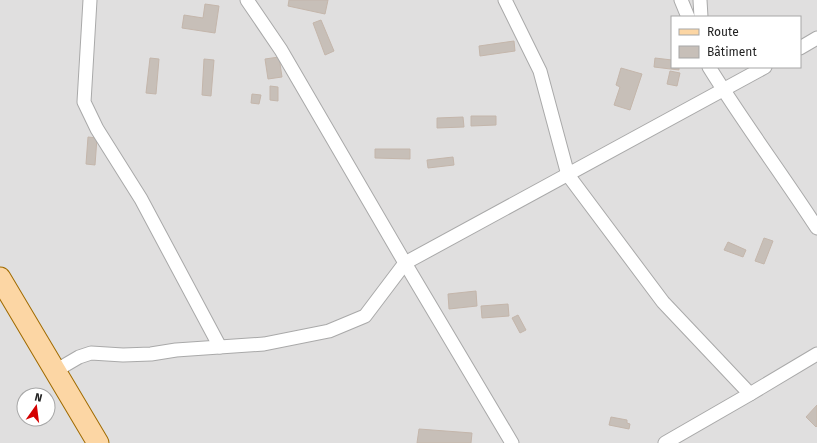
<svg xmlns="http://www.w3.org/2000/svg" width="817" height="443" font-family="'Fira Sans',sans-serif">
	<style>
		.residential { fill: #e0dfdf; fill-rule: evenodd }
		.building { fill: #c7bfb8; stroke: #c4b6ab }
		.lines { fill: none; stroke-linecap: round; stroke-linejoin: round }
		.minor-casing { stroke: #a9a9a9; stroke-width: 15 }
		.primary-casing { stroke: #a06b00; stroke-width: 23 }
		.minor { stroke: #fff; stroke-width: 13 }
		.primary { stroke: #fcd6a4; stroke-width: 21 }
	</style>
	<rect width="100%" height="100%" fill="#f2efe9"/>
	<!-- residential -->
	<path class="residential" d="M 0,0 L 817,0 L 817,443 L 0,443 ZM 672,17 L 800,17 L 800,67 L 672,67 ZM 24,395 L 48,395 L 48,419 L 24,419 Z"/>
	<!-- building -->
	<g class="building">
		<path d="M 289,0 L 328,0 L 325,14 L 288,6 Z"/>
		<path d="M 205,4 L 219,6 L 215,33 L 182,28 L 184,15 L 203,18 Z"/>
		<path d="M 321,20 L 334,51 L 325,55 L 313,23 Z"/>
		<path d="M 514,41 L 515,51 L 480,56 L 479,46 Z"/>
		<path d="M 279,57 L 282,77 L 268,79 L 265,59 Z"/>
		<path d="M 150,58 L 159,59 L 156,94 L 146,93 Z"/>
		<path d="M 655,58 L 672,60 L 672,67 L 679,67 L 679,70 L 654,67 Z"/>
		<path d="M 204,59 L 214,60 L 211,96 L 202,95 Z"/>
		<path d="M 621,68 L 642,74 L 630,110 L 614,105 L 620,87 L 616,85 Z"/>
		<path d="M 670,71 L 680,73 L 677,86 L 667,84 Z"/>
		<path d="M 270,86 L 278,87 L 278,101 L 270,100 Z"/>
		<path d="M 252,94 L 261,95 L 259,104 L 251,103 Z"/>
		<path d="M 471,116 L 496,116 L 496,125 L 471,126 Z"/>
		<path d="M 463,117 L 464,127 L 437,128 L 437,118 Z"/>
		<path d="M 88,137 L 97,138 L 95,165 L 86,164 Z"/>
		<path d="M 375,149 L 410,149 L 410,159 L 375,158 Z"/>
		<path d="M 453,157 L 454,165 L 428,168 L 427,160 Z"/>
		<path d="M 764,238 L 773,241 L 764,264 L 755,261 Z"/>
		<path d="M 728,242 L 746,250 L 743,257 L 724,250 Z"/>
		<path d="M 476,291 L 477,306 L 449,309 L 448,294 Z"/>
		<path d="M 508,304 L 509,316 L 482,318 L 481,306 Z"/>
		<path d="M 518,315 L 526,330 L 520,333 L 512,318 Z"/>
		<path d="M 817,405 L 817,426 L 816,427 L 806,417 Z"/>
		<path d="M 611,417 L 627,420 L 627,423 L 630,424 L 629,429 L 609,425 Z"/>
		<path d="M 419,429 L 472,433 L 471,443 L 417,443 Z"/>
	</g>
	<g class="lines">
		<defs>
			<g id="minor">
				<path d="M 90,0 L 84,102 L 97,129 L 141,199 L 220,347"/>
				<path d="M 247,0 L 281,50 L 405,263 L 512,443"/>
				<path d="M 505,0 L 540,71 L 568,175 L 663,302 L 750,394"/>
				<path d="M 681,0 L 688,17"/>
				<path d="M 700,0 L 701,17"/>
				<path d="M 800,48 L 817,38"/>
				<path d="M 709,67 C 743,122 782,174 817,228"/>
				<path d="M 55,371 L 79,357 L 91,353 L 123,355 L 151,354 L 176,350 L 264,344 L 329,331 L 365,316 L 405,263 L 765,67"/>
				<path d="M 665,443 L 750,394 L 817,354"/>
			</g>
			<path id="primary" d="M 0,278 L 98,443"/>
		</defs>
		<!-- minor casing -->
		<use href="#minor" class="minor-casing"/>
		<!-- primary casing -->
		<use href="#primary" class="primary-casing"/>
		<!-- minor -->
		<use href="#minor" class="minor"/>
		<!-- primary -->
		<use href="#primary" class="primary"/>
	</g>
	<!-- legend -->
	<rect x="671" y="16" width="130" height="52" fill="#ffffff" stroke="#a7a7a7"/>
	<rect x="679" y="29" width="20" height="6" fill="#fcd6a4" stroke="#a7a7a7"/>
	<text x="707" y="36" font-size="12" fill="#222222">Route</text>
	<rect x="679" y="46" width="20" height="12" fill="#c7bfb8" stroke="#a7a7a7"/>
	<text x="707" y="56" font-size="12" fill="#222222">Bâtiment</text>
	<!-- north arrow -->
	<g transform="translate(36 407) rotate(14)"><circle r="19" fill="#ffffff" stroke="#a7a7a7"/>
	<path d="M0-3L7 15L0 10L-7 15Z" fill="#d40000"/>
	<text y="-6" font-size="11" font-weight="bold" text-anchor="middle" fill="#222222">N</text>
	</g>
</svg>
